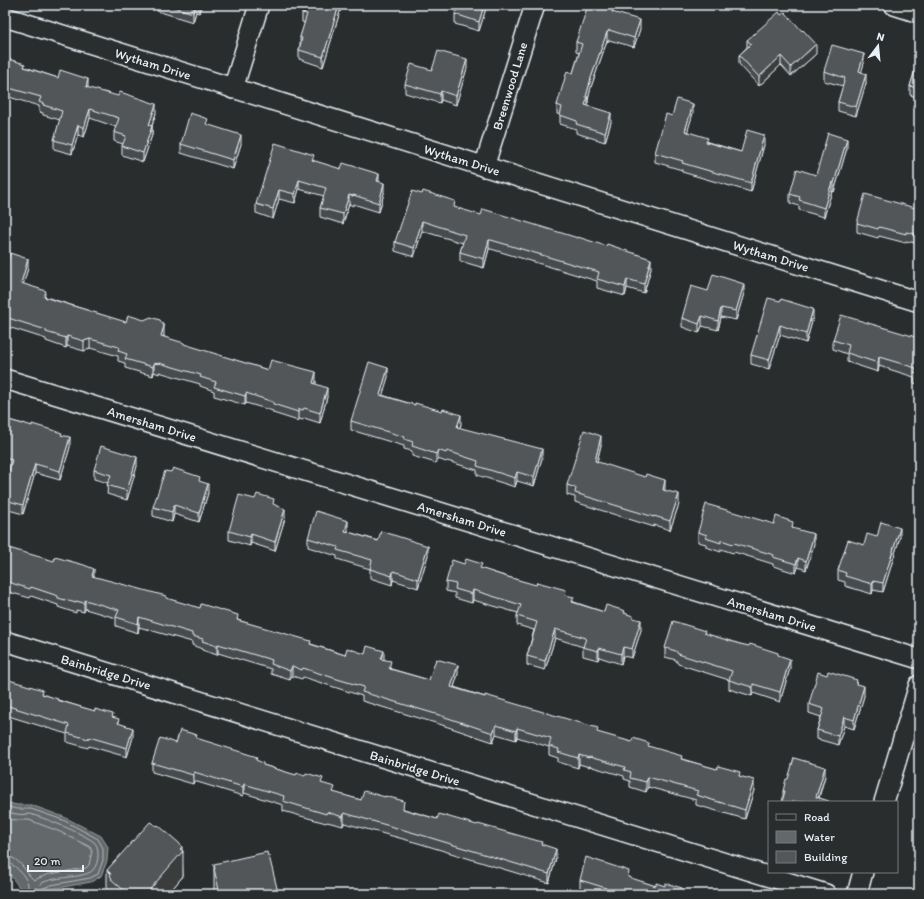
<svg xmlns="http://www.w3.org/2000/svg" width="924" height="899" font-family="Itim,sans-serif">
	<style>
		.water { fill: #63686b; stroke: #989fa3 }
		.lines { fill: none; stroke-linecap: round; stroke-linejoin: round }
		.shore { stroke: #b3bac0; stroke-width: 1 }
		.minor-casing { stroke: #e8f1f8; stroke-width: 22 }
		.minor { stroke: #2a2d2e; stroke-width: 19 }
		.wall { fill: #474b4d; stroke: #e8f1f8 }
		.shaded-wall { fill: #3a3d3e; stroke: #e8f1f8 }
		.building { fill: #535759; stroke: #e8f1f8 }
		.labels { text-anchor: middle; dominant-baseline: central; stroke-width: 4; stroke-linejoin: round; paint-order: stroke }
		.street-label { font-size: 13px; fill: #e8f1f8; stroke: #2a2d2e }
	</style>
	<rect width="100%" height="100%" fill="#2a2d2e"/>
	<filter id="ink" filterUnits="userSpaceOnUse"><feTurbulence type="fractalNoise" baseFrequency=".025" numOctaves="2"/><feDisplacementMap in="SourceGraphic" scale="8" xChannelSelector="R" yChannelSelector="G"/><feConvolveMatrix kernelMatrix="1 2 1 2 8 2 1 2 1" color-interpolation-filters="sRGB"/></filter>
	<g filter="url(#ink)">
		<!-- water -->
		<path class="water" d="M 5,802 L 17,805 L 31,805 L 64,817 L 101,836 L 108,847 L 107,861 L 101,876 L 91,882 L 52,889 L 41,894 L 18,894 L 19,887 L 11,876 L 5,870 Z"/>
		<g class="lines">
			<!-- shore -->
			<g class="shore">
				<path d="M 5,806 L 17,809 L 31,809 L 63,820 L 98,839 L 103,848 L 103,860 L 98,874 L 90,878 L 51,885 L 41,889 L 39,894"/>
				<path d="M 5,811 C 9,812 13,814 17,814 C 21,815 25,814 29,814 C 41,816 84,834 94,842 C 98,846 98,851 98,856 C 98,860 96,867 93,870 C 81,882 36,872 34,894"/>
				<path d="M 5,818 L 16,820 L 29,820 L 58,831 L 90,847 L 92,851 L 89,865 L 86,868 L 49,874 L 34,880 C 24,872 21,857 5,856"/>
				<path d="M 5,862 C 14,863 25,875 28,884 C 28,887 28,891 27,894"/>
			</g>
			<defs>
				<g id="minor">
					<path d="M 894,5 L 919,13"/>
					<path d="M 5,17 L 919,302"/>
					<path d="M 233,89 L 259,5"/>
					<path d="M 484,167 L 535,5"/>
					<path d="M 5,379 L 919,659"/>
					<path d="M 5,641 L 826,894"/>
					<path d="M 884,802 L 919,685"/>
					<path d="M 857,894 L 863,872"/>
				</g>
			</defs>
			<!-- minor casing -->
			<use href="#minor" class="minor-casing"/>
			<!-- minor -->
			<use href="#minor" class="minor"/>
		</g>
		<!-- wall -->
		<g class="wall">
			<path d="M 157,5 L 202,5 L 199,13 L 196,12 L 193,22 L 157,11 Z"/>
			<path d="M 342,5 L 323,67 L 299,59 L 299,50 L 300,45 L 300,37 L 305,23 L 302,22 L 302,13 Z"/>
			<path d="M 487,5 L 479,31 L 455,24 L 455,14 Z"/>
			<path d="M 593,9 L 613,12 L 640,29 L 634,47 L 609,40 L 608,42 L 607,41 L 591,87 L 588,100 L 588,106 L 611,122 L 605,142 L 576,133 L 576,129 L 560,124 L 560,115 L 557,114 L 557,105 L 573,73 L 579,53 L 576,52 L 576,42 Z"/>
			<path d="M 747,40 L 816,54 L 791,76 L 781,65 L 759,86 L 739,64 L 739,55 L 747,47 Z"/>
			<path d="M 5,58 L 25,67 L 88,88 L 156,113 L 152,126 L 152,135 L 143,162 L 122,155 L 122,146 L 123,144 L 114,141 L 114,132 L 116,127 L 90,118 L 84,137 L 78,135 L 72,154 L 54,149 L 54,140 L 60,120 L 43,115 L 43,113 L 39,112 L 39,106 L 9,97 Z"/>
			<path d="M 919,58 L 919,98 L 910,95 L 910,86 Z"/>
			<path d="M 864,63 L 861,72 L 866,83 L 856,116 L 838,111 L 838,102 L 843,86 L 824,81 L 824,71 Z"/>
			<path d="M 467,68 L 456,105 L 441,100 L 440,103 L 405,93 L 405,84 L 432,70 Z"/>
			<path d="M 693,113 L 687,132 L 708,142 L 741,152 L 764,145 L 751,192 L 682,172 L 682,170 L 655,162 L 655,153 L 672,116 Z"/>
			<path d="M 208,125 L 241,144 L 233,169 L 181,153 L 181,144 Z"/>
			<path d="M 847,148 L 834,192 L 832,191 L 824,217 L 799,210 L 799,206 L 790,203 L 790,194 L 816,175 Z"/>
			<path d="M 314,161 L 379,182 L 384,193 L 379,212 L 353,204 L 353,206 L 349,204 L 343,224 L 320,217 L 320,208 L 324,196 L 299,189 L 295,203 L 279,199 L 273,219 L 256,213 L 256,204 Z"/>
			<path d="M 422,194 L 455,208 L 651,268 L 644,293 L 627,288 L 625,296 L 597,288 L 597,281 L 491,249 L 489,249 L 484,268 L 460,261 L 460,252 L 463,243 L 422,231 L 414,257 L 395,251 L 395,242 Z"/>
			<path d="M 919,209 L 919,231 L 915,243 L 906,241 L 906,243 L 879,236 L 878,238 L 857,232 L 857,223 Z"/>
			<path d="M 28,268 L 23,284 L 46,297 L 164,335 L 164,337 L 184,345 L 268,370 L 316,381 L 316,384 L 327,397 L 320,423 L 304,418 L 303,420 L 299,419 L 298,421 L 273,413 L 273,411 L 246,403 L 245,405 L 214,396 L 214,391 L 200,386 L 200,384 L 159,372 L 159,374 L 154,372 L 153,376 L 125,368 L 125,363 L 118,361 L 118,356 L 90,348 L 84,351 L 67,346 L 66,348 L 46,341 L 46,339 L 5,326 L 5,270 Z"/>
			<path d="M 708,291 L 744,293 L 736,320 L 721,317 L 718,330 L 702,326 L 699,333 L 682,327 L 682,318 Z"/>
			<path d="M 780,301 L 813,318 L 806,343 L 780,335 L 769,369 L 751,364 L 751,355 Z"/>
			<path d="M 919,338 L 919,384 L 914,383 L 914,377 L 879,366 L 878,372 L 847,362 L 847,354 L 833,349 L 833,340 Z"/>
			<path d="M 388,377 L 382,395 L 415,405 L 442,411 L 461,424 L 460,428 L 542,458 L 534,486 L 517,481 L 515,487 L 477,475 L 477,470 L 447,461 L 446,462 L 438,459 L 436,463 L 412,456 L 412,451 L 404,449 L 404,446 L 351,430 L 351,421 Z"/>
			<path d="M 5,419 L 62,435 L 70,447 L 60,480 L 35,473 L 23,514 L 5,509 L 5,483 L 9,469 L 5,467 Z"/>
			<path d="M 601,445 L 597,462 L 665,490 L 679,504 L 670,530 L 654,525 L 654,527 L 575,502 L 575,497 L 567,495 L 567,485 Z"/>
			<path d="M 137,466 L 127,500 L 107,494 L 108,483 L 94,479 L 94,470 Z"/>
			<path d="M 200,482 L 208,493 L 199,522 L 174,514 L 172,522 L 153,516 L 153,507 Z"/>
			<path d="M 274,505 L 285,518 L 275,551 L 251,543 L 250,546 L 229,540 L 229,531 Z"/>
			<path d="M 774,524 L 793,528 L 814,544 L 806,570 L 798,567 L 796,573 L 773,566 L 773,564 L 734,552 L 733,553 L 721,549 L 721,552 L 706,547 L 706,544 L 698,542 L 698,532 Z"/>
			<path d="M 348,530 L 348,532 L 428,555 L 418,588 L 393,580 L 392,585 L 370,578 L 370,569 L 337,559 L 337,556 L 308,547 L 308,538 Z"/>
			<path d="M 877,537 L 900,537 L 883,592 L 873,590 L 872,594 L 845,586 L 845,582 L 838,580 L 838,570 L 864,545 Z"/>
			<path d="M 5,547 L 94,577 L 238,620 L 311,644 L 345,655 L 384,659 L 391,669 L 429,680 L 458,674 L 454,687 L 598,733 L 649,747 L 682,759 L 740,776 L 754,790 L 745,819 L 696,805 L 696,800 L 648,787 L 646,792 L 630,787 L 630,781 L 624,779 L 624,776 L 589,766 L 589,767 L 579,764 L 578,768 L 558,762 L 558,758 L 549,755 L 549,747 L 517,737 L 516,740 L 496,734 L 493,742 L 439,724 L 362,701 L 362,696 L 337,688 L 303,677 L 302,679 L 292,676 L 290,680 L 271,674 L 271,669 L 218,653 L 217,655 L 202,650 L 202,649 L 192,645 L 192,642 L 139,627 L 138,633 L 116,626 L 116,618 L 85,609 L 84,612 L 76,610 L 76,613 L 58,607 L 58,605 L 31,596 L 30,598 L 5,591 Z"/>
			<path d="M 482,569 L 566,595 L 574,602 L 604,612 L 625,613 L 633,618 L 641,630 L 632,658 L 623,656 L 621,664 L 599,657 L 598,660 L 583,656 L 583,647 L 555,638 L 545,670 L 527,665 L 527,656 L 534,630 L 517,625 L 517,616 L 518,613 L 473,600 L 472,603 L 455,598 L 455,593 L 446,591 L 446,582 Z"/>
			<path d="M 705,634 L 778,655 L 790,668 L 780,702 L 753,693 L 752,696 L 729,689 L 729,680 L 678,664 L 676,660 L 665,657 L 665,648 Z"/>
			<path d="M 5,684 L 43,694 L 58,700 L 113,717 L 133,737 L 127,757 L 89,746 L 88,748 L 67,742 L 67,734 L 5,715 Z"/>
			<path d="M 857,684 L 864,696 L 854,729 L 844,726 L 838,745 L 817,739 L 817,730 L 821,717 L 809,713 L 809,704 Z"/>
			<path d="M 197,739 L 257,761 L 263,765 L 323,784 L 335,793 L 361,800 L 404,809 L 437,819 L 542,844 L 556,858 L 549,883 L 418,843 L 344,823 L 343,826 L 327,822 L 326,823 L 283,811 L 283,805 L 244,793 L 243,796 L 194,781 L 193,784 L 152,772 L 152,763 L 176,743 Z"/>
			<path d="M 825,776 L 819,798 L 829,802 L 783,798 L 783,791 Z"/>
			<path d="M 182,850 L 183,876 L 168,894 L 107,894 L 107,870 Z"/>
			<path d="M 214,864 L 278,894 L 214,894 Z"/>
			<path d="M 629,878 L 682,894 L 594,894 L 580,890 L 580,880 Z"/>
		</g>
		<!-- shaded-wall -->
		<g class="shaded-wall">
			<path d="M 195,5 L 196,5 L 196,12 L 193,22 L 193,13 Z"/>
			<path d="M 199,5 L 202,5 L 199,13 Z"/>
			<path d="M 339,5 L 342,5 L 323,67 L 323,57 Z"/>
			<path d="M 484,5 L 487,5 L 479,31 L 479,22 Z"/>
			<path d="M 640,20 L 640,29 L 634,47 L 634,38 Z"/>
			<path d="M 607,32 L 607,41 L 591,87 L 588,100 L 588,107 L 585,114 L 586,97 L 591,78 Z"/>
			<path d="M 816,44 L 816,54 L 791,76 L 791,67 Z"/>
			<path d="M 864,54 L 864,63 L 859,81 L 859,71 Z"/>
			<path d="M 781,56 L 781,65 L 759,86 L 759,77 Z"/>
			<path d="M 467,59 L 467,68 L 456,105 L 456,96 Z"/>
			<path d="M 866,74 L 866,83 L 856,116 L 856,107 Z"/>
			<path d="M 88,79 L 88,88 L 86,87 Z"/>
			<path d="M 9,88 L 9,97 L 5,110 L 5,101 Z"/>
			<path d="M 441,91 L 441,100 L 440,103 L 440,94 Z"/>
			<path d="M 156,104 L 156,113 L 149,134 L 149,125 Z"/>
			<path d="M 693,104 L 693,113 L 685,140 L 685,131 Z"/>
			<path d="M 90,109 L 90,118 L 84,137 L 84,128 Z"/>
			<path d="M 611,113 L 611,122 L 605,142 L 605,133 Z"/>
			<path d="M 78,125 L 78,135 L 72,154 L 72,145 Z"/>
			<path d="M 152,126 L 152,135 L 143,162 L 143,153 Z"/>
			<path d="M 241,135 L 241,144 L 233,169 L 233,160 Z"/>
			<path d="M 764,135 L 764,145 L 751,192 L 751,183 Z"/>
			<path d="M 847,139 L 847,148 L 834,192 L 834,183 Z"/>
			<path d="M 379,174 L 379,183 L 377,181 Z"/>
			<path d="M 299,180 L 299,189 L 295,203 L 295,194 Z"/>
			<path d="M 832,182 L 832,191 L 824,217 L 824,208 Z"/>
			<path d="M 384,183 L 384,193 L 379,212 L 379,203 Z"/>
			<path d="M 279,190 L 279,199 L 273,219 L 273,209 Z"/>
			<path d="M 349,195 L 349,204 L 343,224 L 343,214 Z"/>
			<path d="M 422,221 L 422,231 L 414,257 L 414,248 Z"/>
			<path d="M 919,222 L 919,231 L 915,243 L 915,234 Z"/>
			<path d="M 489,240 L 489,249 L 484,268 L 484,259 Z"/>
			<path d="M 28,259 L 28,268 L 21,292 L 21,283 Z"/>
			<path d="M 651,259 L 651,268 L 644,293 L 644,284 Z"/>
			<path d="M 627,279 L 627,288 L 625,296 L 625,287 Z"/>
			<path d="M 744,284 L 744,293 L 736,320 L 736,311 Z"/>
			<path d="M 721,308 L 721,317 L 718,330 L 718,321 Z"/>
			<path d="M 813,309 L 813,318 L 806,343 L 806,334 Z"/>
			<path d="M 702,316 L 702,326 L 699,333 L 699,324 Z"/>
			<path d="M 780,325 L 780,335 L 769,369 L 769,360 Z"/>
			<path d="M 164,326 L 164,335 L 161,345 L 161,336 Z"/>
			<path d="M 67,336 L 67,346 L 66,348 L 66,338 Z"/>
			<path d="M 90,339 L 90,348 L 84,351 L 84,341 Z"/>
			<path d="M 879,357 L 879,366 L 878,372 L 878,363 Z"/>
			<path d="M 154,363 L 154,372 L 153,376 L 153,367 Z"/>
			<path d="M 388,368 L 388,377 L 380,404 L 380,395 Z"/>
			<path d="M 316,372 L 316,381 L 313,393 L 313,383 Z"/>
			<path d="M 327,388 L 327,397 L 320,423 L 320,413 Z"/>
			<path d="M 246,393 L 246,403 L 245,405 L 245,396 Z"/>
			<path d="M 299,409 L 299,419 L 298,421 L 298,412 Z"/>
			<path d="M 461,415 L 461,424 L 457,436 L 457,427 Z"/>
			<path d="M 601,436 L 601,445 L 595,470 L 595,461 Z"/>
			<path d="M 70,437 L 70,447 L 60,480 L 60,471 Z"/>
			<path d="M 542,449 L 542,458 L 534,486 L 534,477 Z"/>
			<path d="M 438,450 L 438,459 L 436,463 L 436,454 Z"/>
			<path d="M 137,457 L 137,466 L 127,500 L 127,491 Z"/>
			<path d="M 35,464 L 35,473 L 23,514 L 23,505 Z"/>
			<path d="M 517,472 L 517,481 L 515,487 L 515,478 Z"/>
			<path d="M 665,480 L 665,490 L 663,499 L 663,490 Z"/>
			<path d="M 208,484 L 208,493 L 199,522 L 199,513 Z"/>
			<path d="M 679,494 L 679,504 L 670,530 L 670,521 Z"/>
			<path d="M 174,505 L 174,514 L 172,522 L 172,512 Z"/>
			<path d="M 285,509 L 285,518 L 275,551 L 275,542 Z"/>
			<path d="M 348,521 L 348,530 L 345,540 L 345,531 Z"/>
			<path d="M 900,528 L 900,537 L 883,592 L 883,583 Z"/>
			<path d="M 251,534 L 251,543 L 250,546 L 250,537 Z"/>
			<path d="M 814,534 L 814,544 L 806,570 L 806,561 Z"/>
			<path d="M 428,546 L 428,555 L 418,588 L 418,579 Z"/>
			<path d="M 798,558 L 798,567 L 796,573 L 796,564 Z"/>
			<path d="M 94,569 L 94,578 L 92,576 Z"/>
			<path d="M 393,571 L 393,580 L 392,585 L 392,576 Z"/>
			<path d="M 873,581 L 873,590 L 872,594 L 872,584 Z"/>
			<path d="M 473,590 L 473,600 L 472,603 L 472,594 Z"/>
			<path d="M 85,600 L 85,609 L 84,612 L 84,603 Z"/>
			<path d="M 139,617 L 139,627 L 138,633 L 138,624 Z"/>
			<path d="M 641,620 L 641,630 L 632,658 L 632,649 Z"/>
			<path d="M 555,629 L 555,638 L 545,670 L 545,661 Z"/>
			<path d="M 218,644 L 218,653 L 217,655 L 217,646 Z"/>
			<path d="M 623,647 L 623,656 L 621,664 L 621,654 Z"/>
			<path d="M 599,648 L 599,657 L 598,660 L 598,651 Z"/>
			<path d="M 384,651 L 384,660 L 381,659 Z"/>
			<path d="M 790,659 L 790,668 L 780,702 L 780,692 Z"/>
			<path d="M 458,665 L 458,674 L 451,696 L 451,687 Z"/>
			<path d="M 292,666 L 292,676 L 290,680 L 290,671 Z"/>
			<path d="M 753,684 L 753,693 L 752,696 L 752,687 Z"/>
			<path d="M 864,686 L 864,696 L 854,729 L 854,720 Z"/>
			<path d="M 844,717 L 844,726 L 838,745 L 838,736 Z"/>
			<path d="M 496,725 L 496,734 L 493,742 L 493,733 Z"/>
			<path d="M 133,728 L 133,737 L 127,757 L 127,748 Z"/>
			<path d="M 517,728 L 517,737 L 516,740 L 516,731 Z"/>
			<path d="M 579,755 L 579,764 L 578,768 L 578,758 Z"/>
			<path d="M 825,767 L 825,776 L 817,802 L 816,797 Z"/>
			<path d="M 194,772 L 194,781 L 193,784 L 193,775 Z"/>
			<path d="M 648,777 L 648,787 L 646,792 L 646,782 Z"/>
			<path d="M 754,780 L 754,790 L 745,819 L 745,810 Z"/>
			<path d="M 244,784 L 244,793 L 243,796 L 243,787 Z"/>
			<path d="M 344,813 L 344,823 L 343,826 L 343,817 Z"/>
			<path d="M 182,847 L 182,853 L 183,851 L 183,876 L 168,894 L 146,894 Z"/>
			<path d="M 556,849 L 556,858 L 549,883 L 549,874 Z"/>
			<path d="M 278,892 L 278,894 L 270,894 Z"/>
		</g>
		<!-- building -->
		<g class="building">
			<path d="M 167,5 L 195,5 L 193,13 Z"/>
			<path d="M 305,5 L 339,5 L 323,57 L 299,50 L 302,38 L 300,37 L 307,14 L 302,13 Z"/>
			<path d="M 458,5 L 484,5 L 479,22 L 455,14 Z"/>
			<path d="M 594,5 L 605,5 L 613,7 L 612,12 L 640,20 L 634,38 L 609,30 L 608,32 L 607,32 L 591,78 L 586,97 L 588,97 L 585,105 L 611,113 L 605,133 L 576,124 L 577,121 L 560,115 L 562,107 L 557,105 L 567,71 L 573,73 L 582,44 L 576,42 L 587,8 L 593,9 Z"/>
			<path d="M 779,12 L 781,15 L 785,12 L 802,31 L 803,30 L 816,44 L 791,67 L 781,56 L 759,77 L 739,55 L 751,44 L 747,40 Z"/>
			<path d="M 832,45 L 864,54 L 859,71 L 866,74 L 856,107 L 838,102 L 845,78 L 824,71 Z"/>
			<path d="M 438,51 L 467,59 L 456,96 L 441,91 L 440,94 L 405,84 L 411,64 L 432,70 Z"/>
			<path d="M 5,58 L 25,64 L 24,67 L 58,78 L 60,70 L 88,79 L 86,87 L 118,96 L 120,92 L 156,104 L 149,125 L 152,126 L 143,153 L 122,146 L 126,136 L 114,132 L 119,118 L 90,109 L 84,128 L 78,125 L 72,145 L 54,140 L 62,111 L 43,105 L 44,104 L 39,102 L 41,97 L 9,88 L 5,101 Z"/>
			<path d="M 919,58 L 919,89 L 910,86 Z"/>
			<path d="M 677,99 L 693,104 L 685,131 L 708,138 L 706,142 L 741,152 L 747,130 L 764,135 L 751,183 L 682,163 L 683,161 L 655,153 L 666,114 L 672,116 Z"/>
			<path d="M 190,113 L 208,119 L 206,124 L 241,135 L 233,160 L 181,144 Z"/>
			<path d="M 828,133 L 847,139 L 834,183 L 832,182 L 824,208 L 799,200 L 800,197 L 790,194 L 797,169 L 816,175 Z"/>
			<path d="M 275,143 L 314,155 L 312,160 L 341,169 L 343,163 L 379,174 L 377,181 L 384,183 L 379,203 L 353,195 L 353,196 L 349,195 L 343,214 L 320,208 L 326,188 L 299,180 L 295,194 L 279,190 L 273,209 L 256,204 Z"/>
			<path d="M 412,191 L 422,194 L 423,191 L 455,201 L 454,207 L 481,215 L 483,209 L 578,238 L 578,237 L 606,246 L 607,244 L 651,259 L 644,284 L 627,279 L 625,287 L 597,279 L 599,272 L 491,240 L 489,240 L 484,259 L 460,252 L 465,235 L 422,221 L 414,248 L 395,242 Z"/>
			<path d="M 865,194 L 919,209 L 919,222 L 915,234 L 906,232 L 906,234 L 879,227 L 878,229 L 857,223 Z"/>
			<path d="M 10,253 L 28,259 L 21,283 L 46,291 L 44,297 L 126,322 L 128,315 L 144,320 L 151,317 L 160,320 L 164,326 L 161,336 L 184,343 L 184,344 L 268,370 L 271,360 L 316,372 L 313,383 L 327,388 L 320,413 L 304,408 L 303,410 L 299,409 L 298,412 L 273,404 L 273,402 L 246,393 L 245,396 L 214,387 L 216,382 L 200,377 L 201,375 L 159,363 L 159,364 L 154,363 L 153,367 L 125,359 L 127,354 L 118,351 L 119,347 L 90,339 L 84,341 L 67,336 L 66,338 L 46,332 L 46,330 L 5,317 L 5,270 Z"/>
			<path d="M 713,274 L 744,284 L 736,311 L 721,308 L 718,321 L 702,316 L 699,324 L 682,318 L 691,286 L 708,291 Z"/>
			<path d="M 768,298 L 780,301 L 781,299 L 813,309 L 806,334 L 780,325 L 769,360 L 751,355 Z"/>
			<path d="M 841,315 L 919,338 L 919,375 L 914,373 L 916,368 L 879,357 L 878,363 L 847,353 L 849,345 L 833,340 Z"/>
			<path d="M 369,362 L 388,368 L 380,395 L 415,405 L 415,403 L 442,411 L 443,409 L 461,415 L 457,427 L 542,449 L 534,477 L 517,472 L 515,478 L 477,466 L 478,461 L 447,451 L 446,453 L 438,450 L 436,454 L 412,446 L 413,442 L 404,439 L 405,437 L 351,421 Z"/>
			<path d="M 5,419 L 23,424 L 23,423 L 32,426 L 32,424 L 62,433 L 61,435 L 70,437 L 60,471 L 35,464 L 23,505 L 5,500 L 5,483 L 12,460 L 5,458 Z"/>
			<path d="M 584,430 L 601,436 L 595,461 L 645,477 L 646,474 L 665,480 L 663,490 L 679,494 L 670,521 L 654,516 L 654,517 L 575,493 L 576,488 L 567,485 Z"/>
			<path d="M 101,446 L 137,457 L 127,491 L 107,485 L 111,475 L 94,470 Z"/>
			<path d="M 173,468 L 200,477 L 199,481 L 208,484 L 199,513 L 174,505 L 172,512 L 153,507 L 165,471 L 171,472 Z"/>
			<path d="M 257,494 L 274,499 L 273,504 L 285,509 L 275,542 L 251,534 L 250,537 L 229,531 L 239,495 L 255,499 Z"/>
			<path d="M 706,504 L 774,524 L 776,516 L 793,522 L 792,528 L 814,534 L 806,561 L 798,558 L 796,564 L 773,557 L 774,555 L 734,543 L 733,544 L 721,540 L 721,543 L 706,538 L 707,535 L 698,532 Z"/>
			<path d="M 316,511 L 348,521 L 345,531 L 378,541 L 381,531 L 428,546 L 418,579 L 393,571 L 392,576 L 370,569 L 372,560 L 337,550 L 338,547 L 308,538 Z"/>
			<path d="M 881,522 L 900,528 L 883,583 L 873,581 L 872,584 L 845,576 L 846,573 L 838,570 L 848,540 L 864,545 L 867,534 L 877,537 Z"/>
			<path d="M 5,547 L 54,561 L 55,557 L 84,565 L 94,569 L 92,576 L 166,596 L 166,598 L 200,608 L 201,604 L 238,615 L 237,620 L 311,641 L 310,644 L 345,655 L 347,648 L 365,654 L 367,646 L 384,651 L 381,659 L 391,661 L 389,668 L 390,669 L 429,680 L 436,659 L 458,665 L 451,687 L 485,697 L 485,695 L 540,711 L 598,728 L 597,732 L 632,742 L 633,738 L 649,743 L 648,746 L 682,756 L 681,759 L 717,769 L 718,766 L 740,772 L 739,776 L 754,780 L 745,810 L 696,795 L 698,791 L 648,777 L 646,782 L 630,778 L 631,772 L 624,770 L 625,767 L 589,757 L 589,758 L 579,755 L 578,758 L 558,752 L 559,749 L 549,746 L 551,738 L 517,728 L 516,731 L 496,725 L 493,733 L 439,715 L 362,692 L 364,687 L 337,679 L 303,668 L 302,670 L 292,666 L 290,671 L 271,664 L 272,660 L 218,644 L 217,646 L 202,641 L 203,639 L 192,636 L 192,633 L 139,617 L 138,624 L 116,617 L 119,610 L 85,600 L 84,603 L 76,601 L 76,603 L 58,598 L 58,596 L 31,587 L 30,589 L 5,581 Z"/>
			<path d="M 466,559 L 482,564 L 480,568 L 501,575 L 536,585 L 537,582 L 566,590 L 565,595 L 574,597 L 572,602 L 604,612 L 606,605 L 625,611 L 624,613 L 633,616 L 633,618 L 641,620 L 632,649 L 623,647 L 621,654 L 599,648 L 598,651 L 583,647 L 586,638 L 555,629 L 545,661 L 527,656 L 537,622 L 517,616 L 521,605 L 473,590 L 472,594 L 455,589 L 456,584 L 446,582 L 452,560 L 464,564 Z"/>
			<path d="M 673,621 L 705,631 L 704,633 L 740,644 L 749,646 L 750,644 L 778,653 L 778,655 L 790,659 L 780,692 L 753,684 L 752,687 L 729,680 L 732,671 L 678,654 L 676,651 L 665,648 Z"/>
			<path d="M 828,671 L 857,680 L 856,684 L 864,686 L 854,720 L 844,717 L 838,736 L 817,730 L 824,709 L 809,704 L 818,672 L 827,675 Z"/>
			<path d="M 9,680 L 43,690 L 42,694 L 58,699 L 57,700 L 95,711 L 95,709 L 113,714 L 112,717 L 119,719 L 118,723 L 133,728 L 127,748 L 89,737 L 88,739 L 67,733 L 69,725 L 5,705 L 5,684 L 8,684 Z"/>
			<path d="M 180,730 L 197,735 L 196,738 L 257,757 L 256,760 L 263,763 L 263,765 L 296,775 L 297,773 L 305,776 L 306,773 L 323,778 L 321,783 L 335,787 L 333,792 L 361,800 L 364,791 L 385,797 L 385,796 L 404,801 L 403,809 L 437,819 L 439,814 L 477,825 L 478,824 L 542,842 L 541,844 L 556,849 L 549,874 L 418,834 L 344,813 L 343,817 L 327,812 L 326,814 L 283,801 L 284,796 L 244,784 L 243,787 L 194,772 L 193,775 L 152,763 L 160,738 L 176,743 Z"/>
			<path d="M 794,758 L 825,767 L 816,797 L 829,801 L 828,802 L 782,802 L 785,791 L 783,791 L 786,779 L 788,779 Z"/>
			<path d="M 150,822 L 157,826 L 158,825 L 179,843 L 182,847 L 180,849 L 183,851 L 146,894 L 128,894 L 111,879 L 112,878 L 110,876 L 111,874 L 107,870 Z"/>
			<path d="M 267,852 L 268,856 L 269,856 L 278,892 L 270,894 L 220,894 L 214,869 L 215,869 L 214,864 Z"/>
			<path d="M 586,857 L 629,871 L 628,877 L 656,886 L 656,883 L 665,886 L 665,883 L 682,888 L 681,894 L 682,894 L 618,894 L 605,890 L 606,888 L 580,880 Z"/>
			<path d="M 919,887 L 919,894 L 917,894 Z"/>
		</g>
	</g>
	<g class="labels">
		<!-- street labels -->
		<g class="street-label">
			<text transform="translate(153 64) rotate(17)">Wytham Drive</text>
			<text transform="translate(510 86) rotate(-73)">Breenwood Lane</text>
			<text transform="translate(462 160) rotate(17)">Wytham Drive</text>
			<text transform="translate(771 256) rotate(17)">Wytham Drive</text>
			<text transform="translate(152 424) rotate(17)">Amersham Drive</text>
			<text transform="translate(462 519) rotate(17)">Amersham Drive</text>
			<text transform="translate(772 614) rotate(17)">Amersham Drive</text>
			<text transform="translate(106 672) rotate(17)">Bainbridge Drive</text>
			<text transform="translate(415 768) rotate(17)">Bainbridge Drive</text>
		</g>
	</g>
	<!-- margin -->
	<rect width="924" height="899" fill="none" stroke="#2a2d2e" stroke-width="20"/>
	<rect x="10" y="10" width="904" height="879" fill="none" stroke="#e8f1f8" stroke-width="1.5" filter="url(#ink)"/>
	<!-- legend -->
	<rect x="768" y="801" width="130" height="72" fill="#2a2d2e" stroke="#767b7f"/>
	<rect x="776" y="814" width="20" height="6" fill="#2a2d2e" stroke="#767b7f"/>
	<text x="804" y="821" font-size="12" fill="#e8f1f8">Road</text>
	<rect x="776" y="831" width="20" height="12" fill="#63686b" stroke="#767b7f"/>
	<text x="804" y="841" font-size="12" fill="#e8f1f8">Water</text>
	<rect x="776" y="851" width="20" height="12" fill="#535759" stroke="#767b7f"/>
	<text x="804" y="861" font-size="12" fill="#e8f1f8">Building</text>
	<!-- north arrow -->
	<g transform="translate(878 46) rotate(16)" stroke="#2a2d2e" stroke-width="3" paint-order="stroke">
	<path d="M0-3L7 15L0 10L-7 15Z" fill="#e8f1f8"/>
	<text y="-6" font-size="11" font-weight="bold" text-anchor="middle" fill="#e8f1f8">N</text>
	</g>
	<!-- scale -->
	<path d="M28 865v6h55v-6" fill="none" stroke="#e8f1f8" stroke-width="2"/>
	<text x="34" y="865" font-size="12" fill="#e8f1f8" stroke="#2a2d2e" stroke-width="3" paint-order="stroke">20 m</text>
</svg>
